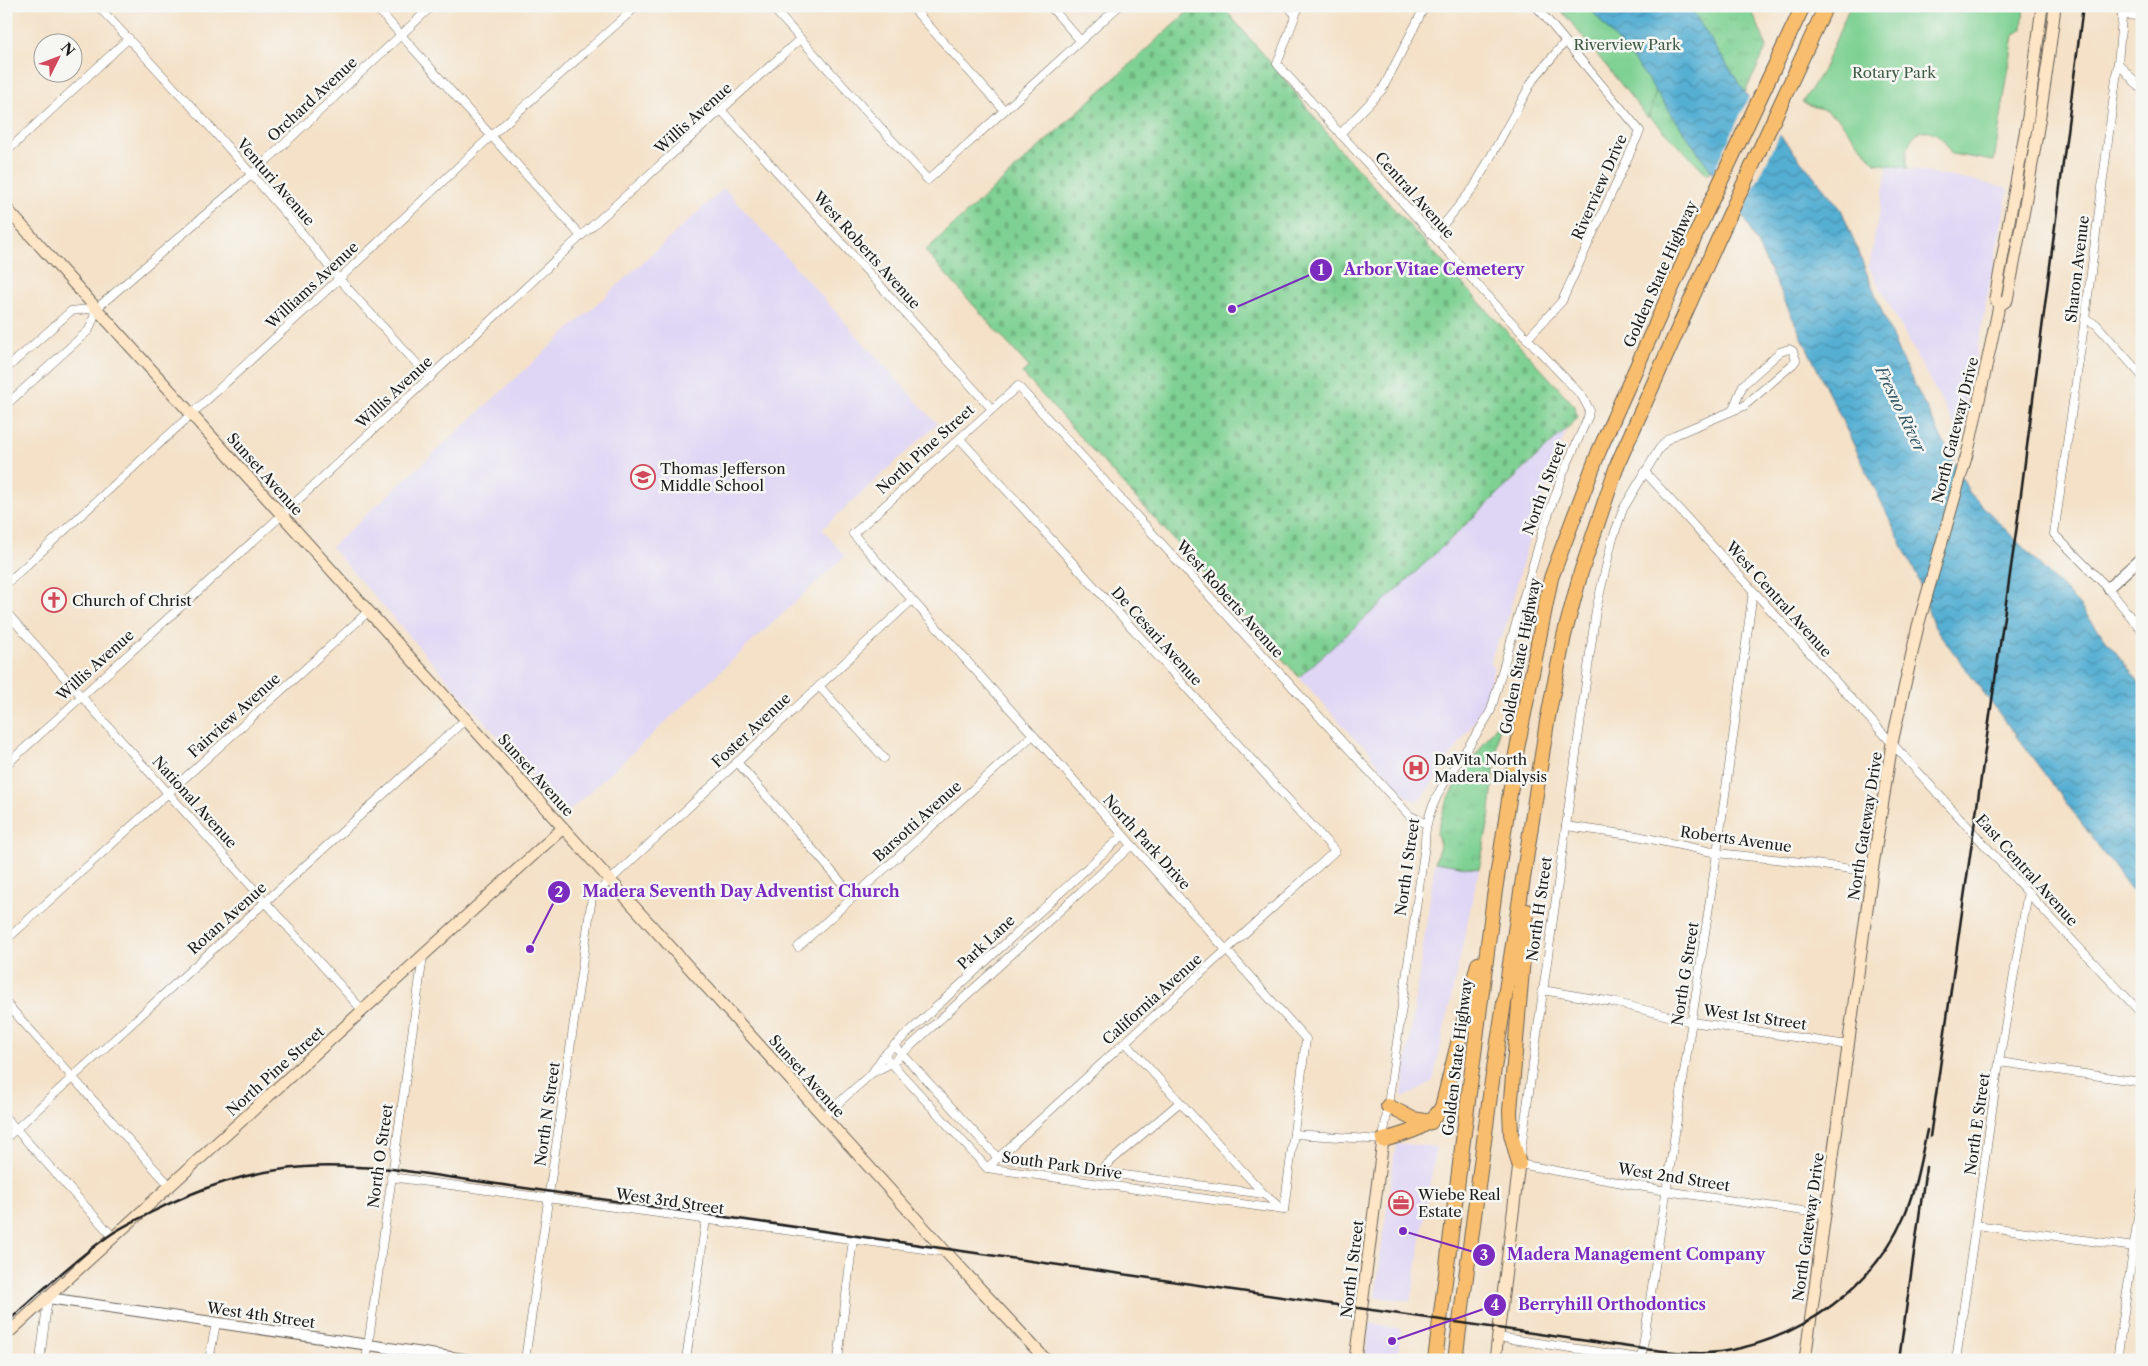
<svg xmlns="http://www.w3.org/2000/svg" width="2148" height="1366" font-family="'Libre Caslon Text',serif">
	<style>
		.built { fill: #dfd5f5 }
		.grass { fill: url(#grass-tufts); stroke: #4e7658 }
		.cemetery { fill: url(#cemetery-stones); stroke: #4e7658 }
		.green { fill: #7fd193; stroke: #4e7658 }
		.water { fill: url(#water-waves); stroke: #386678 }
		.pier { fill: #f4e1c7 }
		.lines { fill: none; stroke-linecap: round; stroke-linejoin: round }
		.minor-casing { stroke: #686158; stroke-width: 9 }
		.tertiary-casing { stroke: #686158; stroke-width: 12 }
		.secondary-casing { stroke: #686158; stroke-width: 13 }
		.motorway-casing { stroke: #686158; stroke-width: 16 }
		.minor { stroke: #fff; stroke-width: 8 }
		.tertiary { stroke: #fff; stroke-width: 10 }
		.secondary { stroke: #fde5c5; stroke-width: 11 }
		.motorway { stroke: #f9be6d; stroke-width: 14 }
		.rail { stroke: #1c1c1c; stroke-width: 2.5 }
		.labels { text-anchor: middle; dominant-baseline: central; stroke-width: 5; stroke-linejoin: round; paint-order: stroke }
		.park-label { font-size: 15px; fill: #3f5b46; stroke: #f6f6f2 }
		.street-label { font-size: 15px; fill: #1c1c1c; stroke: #f6f6f2 }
		.poi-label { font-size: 15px; fill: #1c1c1c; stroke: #f6f6f2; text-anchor: start }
		.water-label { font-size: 16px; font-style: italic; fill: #335765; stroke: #f6f6f2 }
		.leader { fill: none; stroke: #7b2cbf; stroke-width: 2 }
		.callout-dot { fill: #7b2cbf; stroke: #f6f6f2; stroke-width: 2 }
		.mark-label { font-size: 15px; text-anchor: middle; font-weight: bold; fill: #fff }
		.callout-label { font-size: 16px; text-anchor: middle; font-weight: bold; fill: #7b2cbf; stroke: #f6f6f2; stroke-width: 5; stroke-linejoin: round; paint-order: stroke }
	</style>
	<defs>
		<pattern id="grass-tufts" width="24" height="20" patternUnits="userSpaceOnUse" patternTransform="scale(1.25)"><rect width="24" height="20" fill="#7fd193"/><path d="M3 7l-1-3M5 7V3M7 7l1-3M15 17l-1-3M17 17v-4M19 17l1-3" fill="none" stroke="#6db37e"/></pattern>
		<pattern id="cemetery-stones" width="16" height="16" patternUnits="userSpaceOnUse" patternTransform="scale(1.25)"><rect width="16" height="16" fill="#7fd193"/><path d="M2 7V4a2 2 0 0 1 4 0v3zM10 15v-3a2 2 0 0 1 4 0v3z" fill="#6db37e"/></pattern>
		<pattern id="water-waves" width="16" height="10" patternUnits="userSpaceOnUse" patternTransform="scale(1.25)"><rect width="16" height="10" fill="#55afd3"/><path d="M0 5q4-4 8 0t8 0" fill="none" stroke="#468eaa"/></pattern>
	</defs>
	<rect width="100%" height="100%" fill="#f6f6f2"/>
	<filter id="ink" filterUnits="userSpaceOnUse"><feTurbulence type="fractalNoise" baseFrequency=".02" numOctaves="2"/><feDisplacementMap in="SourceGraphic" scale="10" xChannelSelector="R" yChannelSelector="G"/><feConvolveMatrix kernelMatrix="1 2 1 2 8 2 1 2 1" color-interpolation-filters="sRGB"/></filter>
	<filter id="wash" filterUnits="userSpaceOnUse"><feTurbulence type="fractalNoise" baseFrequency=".0096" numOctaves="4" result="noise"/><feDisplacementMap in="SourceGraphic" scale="20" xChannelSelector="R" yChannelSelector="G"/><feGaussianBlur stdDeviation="1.12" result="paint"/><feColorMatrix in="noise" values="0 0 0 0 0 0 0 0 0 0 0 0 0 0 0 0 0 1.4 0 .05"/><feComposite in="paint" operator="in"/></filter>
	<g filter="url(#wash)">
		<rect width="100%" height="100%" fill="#f4e1c7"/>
		<!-- built -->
		<g class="built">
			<path d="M 1888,165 L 2005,187 L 2008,191 L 1960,436 L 1869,267 Z"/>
			<path d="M 724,188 L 937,424 L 822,529 L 845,556 L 566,814 L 331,547 Z"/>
			<path d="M 1567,428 L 1538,512 L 1532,516 L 1527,533 L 1529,539 L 1503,636 L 1498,639 L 1490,662 L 1494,667 L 1484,702 L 1478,716 L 1423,797 L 1415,801 L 1409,799 L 1371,757 L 1371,753 L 1363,743 L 1358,742 L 1299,677 Z"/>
			<path d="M 1435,862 L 1479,869 L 1433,1081 L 1403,1098 L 1402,1094 Z"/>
			<path d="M 1396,1143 L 1436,1147 L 1411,1301 L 1375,1297 Z"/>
			<path d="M 1370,1323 L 1401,1329 L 1397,1360 L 1365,1360 Z"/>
		</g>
		<!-- grass -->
		<g class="grass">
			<path d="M 1558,6 L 1750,6 L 1767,47 L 1731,121 L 1708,175 L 1650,117 Z"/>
			<path d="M 1500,720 L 1489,820 L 1479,869 L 1435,862 L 1440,845 L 1437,833 L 1445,805 L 1459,780 Z"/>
		</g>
		<!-- cemetery -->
		<path class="cemetery" d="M 1194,6 L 1222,6 L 1286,81 L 1340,150 L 1573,404 L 1578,418 L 1403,584 L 1299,677 L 1022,373 L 1029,367 L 925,251 Z"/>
		<!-- green -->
		<g class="green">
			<path d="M 1558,6 L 1637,6 L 1656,91 L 1648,118 Z"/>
			<path d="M 1850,6 L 2024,6 L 2022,29 L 2014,35 L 1994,161 L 1951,154 C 1935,115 1900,129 1908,168 L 1875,163 L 1837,117 L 1822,109 L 1802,103 L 1823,70 Z"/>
		</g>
		<!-- water -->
		<path class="water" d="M 1588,6 L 1689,6 L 1748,97 L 1841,209 L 1899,354 L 1969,492 L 2078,604 L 2139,682 L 2142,687 L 2142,904 L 1933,625 L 1917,576 L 1746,221 L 1639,67 Z"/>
		<!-- pier -->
		<path class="pier" d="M 1750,94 L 1781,132 L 1740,217 L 1712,176 Z"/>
	</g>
	<g filter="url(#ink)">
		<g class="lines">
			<defs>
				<g id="minor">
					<path d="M 98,6 L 204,120 L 294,223 L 339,279 L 430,378"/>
					<path d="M 375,6 L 581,236"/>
					<path d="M 771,6 L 928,180 L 1119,6"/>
					<path d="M 911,6 L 1004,110"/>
					<path d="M 1050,6 L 1080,40"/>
					<path d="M 1288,6 L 1295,14"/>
					<path d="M 2123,6 L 2118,63 L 2085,319 L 2054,534 L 2108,588 L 2142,631"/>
					<path d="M 2122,15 L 2138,16 L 2142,13"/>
					<path d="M 2118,63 L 2142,90"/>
					<path d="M 722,111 L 992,409"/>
					<path d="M 1340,134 L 1382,90 L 1425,6"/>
					<path d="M 6,152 L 129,38"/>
					<path d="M 1434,236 L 1474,187 L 1533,80 L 1565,42"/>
					<path d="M 2085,319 L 2096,324 L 2142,376"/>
					<path d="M 1527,339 L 1562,301 L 1640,131 L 1536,6"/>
					<path d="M 6,369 L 71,311 L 97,308"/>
					<path d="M 6,405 L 89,330 L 97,308 L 251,175 L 432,6"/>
					<path d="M 1732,411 L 1743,385 L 1780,352 L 1789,349 L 1793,351 L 1796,360 L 1793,364 L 1744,406 L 1677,434 L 1667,440 L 1659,449 L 1623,509 L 1612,541 L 1596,610 L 1519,1164 L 1666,1191 L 1824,1214"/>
					<path d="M 960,439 L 1335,851 L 987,1168"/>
					<path d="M 1645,472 L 2052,919 L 2142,1014"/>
					<path d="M 6,584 L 339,279 L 491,136 L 637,6"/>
					<path d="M 6,612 L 363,1011"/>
					<path d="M 819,686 L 884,758"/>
					<path d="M 737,762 L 854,897"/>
					<path d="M 6,765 L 282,515 L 581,236 L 800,39"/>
					<path d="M 1566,826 L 1637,836 L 1717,853 L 1793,861 L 1872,872"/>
					<path d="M 6,940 L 369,611"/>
					<path d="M 798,947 L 1033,735"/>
					<path d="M 1542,990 L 1613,1002 L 1692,1022 L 1848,1045"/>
					<path d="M 6,1003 L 170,1186"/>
					<path d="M 1125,1042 L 1264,1194 L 1282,1209"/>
					<path d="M 894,1045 L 998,1158 L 1264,1194"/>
					<path d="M 884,1055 L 987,1168 L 1284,1210"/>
					<path d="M 1999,1062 L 2142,1082"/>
					<path d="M 874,1072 L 892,1063 L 1132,845"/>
					<path d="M 824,1116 L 872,1073 L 884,1055 L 1123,835"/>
					<path d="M 6,1118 L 114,1238"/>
					<path d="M 1294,1134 L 1383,1140 L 1425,845 C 1423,795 1470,752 1491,710 L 1543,530 L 1562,476 L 1588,417 L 1589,409 L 1582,396 L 1506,316 L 1277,64 L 1299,6"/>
					<path d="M 6,1138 L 466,719"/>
					<path d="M 1098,1172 L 1179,1103"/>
					<path d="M 391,1177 L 946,1252"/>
					<path d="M 1284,1210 L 1306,1039 L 853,534 L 1018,386 L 1409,815 L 1426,824"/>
					<path d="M 1976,1225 L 2142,1248"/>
					<path d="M 1497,1337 L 1653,1360"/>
					<path d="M 40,1360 L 48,1298"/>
					<path d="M 209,1360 L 216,1323"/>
					<path d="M 366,1360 L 423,956"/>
					<path d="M 525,1360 L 592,897 L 912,600"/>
					<path d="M 686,1360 L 706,1219"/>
					<path d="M 838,1360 L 853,1239"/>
					<path d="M 1641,1360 L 1717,853 L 1753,592"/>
					<path d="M 1956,1360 L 1999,1062 L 2028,892"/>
					<path d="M 2117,1360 L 2142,1190"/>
				</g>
				<g id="tertiary">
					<path d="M 2108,588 L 2142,557"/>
					<path d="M 48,1298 L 471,1360"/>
				</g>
				<g id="secondary">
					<path d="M 6,208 L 610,880 L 946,1252 L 1046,1360"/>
					<path d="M 1999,306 L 2007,300 C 2026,203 2044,105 2055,6"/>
					<path d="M 6,1335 L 563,828"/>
					<path d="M 1355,1360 L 1383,1140"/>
					<path d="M 1495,1360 L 1519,1164"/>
					<path d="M 1805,1360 L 1872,872 L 1892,743 L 1918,626 L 1969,447 L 1999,306 L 1995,298 L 2028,117 L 2042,6"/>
				</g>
				<g id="motorway">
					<path d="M 1388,1106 L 1413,1119 L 1431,1122"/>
					<path d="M 1383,1140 C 1405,1134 1430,1128 1442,1107 L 1478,964"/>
					<path d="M 1519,1164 L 1511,1134 L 1510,1111 L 1527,911"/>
					<path d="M 1435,1360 L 1494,897 L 1516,754 L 1551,578 L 1599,451 L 1701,223 L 1803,6"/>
					<path d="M 1455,1360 L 1491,1088 L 1547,722 L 1564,636 L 1581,572 L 1618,463 L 1717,242 L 1826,6"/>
				</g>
			</defs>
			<!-- minor casing -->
			<use href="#minor" class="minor-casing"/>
			<!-- tertiary casing -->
			<use href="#tertiary" class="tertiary-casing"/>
			<!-- secondary casing -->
			<use href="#secondary" class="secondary-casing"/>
			<!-- motorway casing -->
			<use href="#motorway" class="motorway-casing"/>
			<!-- minor -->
			<use href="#minor" class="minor"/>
			<!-- tertiary -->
			<use href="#tertiary" class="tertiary"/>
			<!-- secondary -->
			<use href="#secondary" class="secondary"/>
			<!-- motorway -->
			<use href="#motorway" class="motorway"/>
			<!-- rail -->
			<g class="rail">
				<path d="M 1930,1137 L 2017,525 L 2083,6"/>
				<path d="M 6,1323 C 40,1292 73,1261 110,1235 C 123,1226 137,1220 150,1213 C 201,1187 248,1171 305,1167 C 334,1165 363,1167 392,1169 L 1643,1349 C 1670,1351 1699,1356 1726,1351 C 1802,1338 1875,1286 1905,1214 C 1916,1187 1921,1158 1927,1130"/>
				<path d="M 1899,1360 L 1926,1167"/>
			</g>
		</g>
	</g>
	<!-- icons -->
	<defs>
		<symbol id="school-ring" viewBox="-11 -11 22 22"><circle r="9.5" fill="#f6f6f2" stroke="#d1495b" stroke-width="1.5"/><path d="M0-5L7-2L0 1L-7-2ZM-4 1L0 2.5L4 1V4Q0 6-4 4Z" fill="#d1495b"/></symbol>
		<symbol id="church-ring" viewBox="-11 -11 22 22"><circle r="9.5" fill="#f6f6f2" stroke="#d1495b" stroke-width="1.5"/><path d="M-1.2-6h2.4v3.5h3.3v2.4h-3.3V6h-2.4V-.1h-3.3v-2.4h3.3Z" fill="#d1495b"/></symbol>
		<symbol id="hospital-ring" viewBox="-11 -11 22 22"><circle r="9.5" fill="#f6f6f2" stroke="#d1495b" stroke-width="1.5"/><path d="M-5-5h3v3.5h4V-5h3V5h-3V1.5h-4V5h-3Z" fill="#d1495b"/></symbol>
		<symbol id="office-ring" viewBox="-11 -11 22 22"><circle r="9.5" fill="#f6f6f2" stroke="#d1495b" stroke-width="1.5"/><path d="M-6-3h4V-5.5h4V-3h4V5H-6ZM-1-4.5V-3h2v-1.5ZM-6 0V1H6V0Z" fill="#d1495b"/></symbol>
	</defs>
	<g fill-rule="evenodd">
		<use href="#school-ring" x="629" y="463" width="28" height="28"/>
		<use href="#church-ring" x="40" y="586" width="28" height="28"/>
		<use href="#hospital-ring" x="1402" y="754" width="28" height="28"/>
		<use href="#office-ring" x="1387" y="1189" width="28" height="28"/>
	</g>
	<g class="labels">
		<!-- park labels -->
		<g class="park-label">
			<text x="1627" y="44">Riverview Park</text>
			<text x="1894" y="72">Rotary Park</text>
		</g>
		<!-- street labels -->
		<g class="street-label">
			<text transform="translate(312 99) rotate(-43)">Orchard Avenue</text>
			<text transform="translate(693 118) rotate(-42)">Willis Avenue</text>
			<text transform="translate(276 182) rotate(49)">Venturi Avenue</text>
			<text transform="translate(1599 187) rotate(-66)">Riverview Drive</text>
			<text transform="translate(1415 195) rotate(48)">Central Avenue</text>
			<text transform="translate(867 250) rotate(48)">West Roberts Avenue</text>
			<text transform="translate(2077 269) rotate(-83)">Sharon Avenue</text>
			<text transform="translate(1660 274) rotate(-66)">Golden State Highway</text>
			<text transform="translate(312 285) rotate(-43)">Williams Avenue</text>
			<text transform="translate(394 392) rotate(-43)">Willis Avenue</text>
			<text transform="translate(1955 430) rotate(-76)">North Gateway Drive</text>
			<text transform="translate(925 449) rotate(-42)">North Pine Street</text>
			<text transform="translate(265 474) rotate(48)">Sunset Avenue</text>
			<text transform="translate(1544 488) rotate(-70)">North I Street</text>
			<text transform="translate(1230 599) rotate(48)">West Roberts Avenue</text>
			<text transform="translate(1779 599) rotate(48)">West Central Avenue</text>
			<text transform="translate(1157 636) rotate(48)">De Cesari Avenue</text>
			<text transform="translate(1520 656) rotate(-79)">Golden State Highway</text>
			<text transform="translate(95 665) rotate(-42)">Willis Avenue</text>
			<text transform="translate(234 715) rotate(-42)">Fairview Avenue</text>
			<text transform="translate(751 730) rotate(-43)">Foster Avenue</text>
			<text transform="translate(536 775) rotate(48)">Sunset Avenue</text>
			<text transform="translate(195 802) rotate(48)">National Avenue</text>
			<text transform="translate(917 821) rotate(-42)">Barsotti Avenue</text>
			<text transform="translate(1865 826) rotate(-81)">North Gateway Drive</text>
			<text transform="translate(1736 839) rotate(8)">Roberts Avenue</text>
			<text transform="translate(1147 842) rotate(48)">North Park Drive</text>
			<text transform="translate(1407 867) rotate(-82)">North I Street</text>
			<text transform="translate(2027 870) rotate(48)">East Central Avenue</text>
			<text transform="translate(1539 909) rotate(-82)">North H Street</text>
			<text transform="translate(227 918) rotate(-42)">Rotan Avenue</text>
			<text transform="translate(986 942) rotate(-43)">Park Lane</text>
			<text transform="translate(1685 974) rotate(-81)">North G Street</text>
			<text transform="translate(1152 999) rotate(-42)">California Avenue</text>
			<text transform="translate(1755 1017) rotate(8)">West 1st Street</text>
			<text transform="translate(1457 1057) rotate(-83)">Golden State Highway</text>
			<text transform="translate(275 1071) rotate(-42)">North Pine Street</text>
			<text transform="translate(807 1076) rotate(48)">Sunset Avenue</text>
			<text transform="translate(547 1114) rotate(-82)">North N Street</text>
			<text transform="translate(1977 1124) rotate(-82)">North E Street</text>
			<text transform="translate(380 1156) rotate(-82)">North O Street</text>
			<text transform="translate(1062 1165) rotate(8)">South Park Drive</text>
			<text transform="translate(1674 1177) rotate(9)">West 2nd Street</text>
			<text transform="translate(670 1201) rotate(8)">West 3rd Street</text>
			<text transform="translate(1808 1227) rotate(-82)">North Gateway Drive</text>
			<text transform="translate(1352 1269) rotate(-83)">North I Street</text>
			<text transform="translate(261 1315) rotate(8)">West 4th Street</text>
		</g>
		<!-- poi labels -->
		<g class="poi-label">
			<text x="660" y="468">Thomas Jefferson<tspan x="660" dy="17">Middle School</tspan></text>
			<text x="72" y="600">Church of Christ</text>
			<text x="1434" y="759">DaVita North<tspan x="1434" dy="17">Madera Dialysis</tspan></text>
			<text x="1418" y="1194">Wiebe Real<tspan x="1418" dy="17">Estate</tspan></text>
		</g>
		<!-- water labels -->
		<g class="water-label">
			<text transform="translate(1901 409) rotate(64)">Fresno River</text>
		</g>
	</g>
	<!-- callouts -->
	<path class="leader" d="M1232 309L1321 270M530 949L559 892M1403 1231L1484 1255M1392 1341L1495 1305"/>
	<g class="callout-dot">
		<circle cx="1232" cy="309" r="5"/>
		<circle cx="530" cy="949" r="5"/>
		<circle cx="1403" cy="1231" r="5"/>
		<circle cx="1392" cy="1341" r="5"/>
		<circle cx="1321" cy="270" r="12"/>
		<circle cx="559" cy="892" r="12"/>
		<circle cx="1484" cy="1255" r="12"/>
		<circle cx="1495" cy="1305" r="12"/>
	</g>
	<g class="mark-label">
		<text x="1321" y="275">1</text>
		<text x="559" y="897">2</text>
		<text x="1484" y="1260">3</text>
		<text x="1495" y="1310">4</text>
	</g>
	<g class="callout-label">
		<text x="1434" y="275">Arbor Vitae Cemetery</text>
		<text x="741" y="897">Madera Seventh Day Adventist Church</text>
		<text x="1636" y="1260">Madera Management Company</text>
		<text x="1612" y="1310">Berryhill Orthodontics</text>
	</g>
	<!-- margin -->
	<rect width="2148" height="1366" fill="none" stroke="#f6f6f2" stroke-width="25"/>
	<!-- north arrow -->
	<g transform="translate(58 58) rotate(48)"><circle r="24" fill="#f6f6f2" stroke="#9f9f9c"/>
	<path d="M0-4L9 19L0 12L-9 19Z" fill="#d1495b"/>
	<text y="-8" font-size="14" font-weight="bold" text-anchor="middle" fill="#1c1c1c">N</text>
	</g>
</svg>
